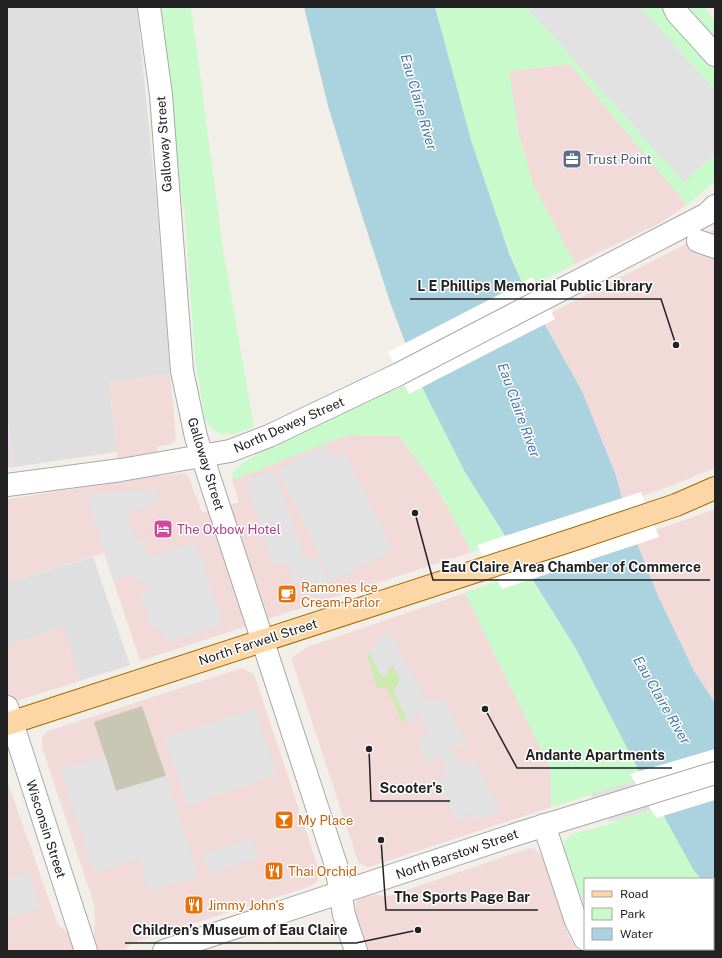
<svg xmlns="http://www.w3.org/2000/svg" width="722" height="958" font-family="'Public Sans',sans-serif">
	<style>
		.residential { fill: #e0dfdf }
		.commercial { fill: #f2dad9 }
		.industrial { fill: #ebdbe8 }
		.construction { fill: #c7c7b4 }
		.grass { fill: #cdebb0 }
		.park { fill: #c8facc }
		.parking { fill: #e2e2e2 }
		.water { fill: #aad3df }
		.pier { fill: #fff }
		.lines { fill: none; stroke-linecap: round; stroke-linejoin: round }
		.minor-casing { stroke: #a9a9a9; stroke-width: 24 }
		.major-casing { stroke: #a06b00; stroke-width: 24 }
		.minor { stroke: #fff; stroke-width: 22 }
		.major { stroke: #fcd6a4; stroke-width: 22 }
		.labels { text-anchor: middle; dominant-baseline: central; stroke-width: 3; stroke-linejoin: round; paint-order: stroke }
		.street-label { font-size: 13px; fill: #222; stroke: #fff }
		.service-label { font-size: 13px; fill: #4e5e75; stroke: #fff; text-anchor: start }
		.hotel-label { font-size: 13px; fill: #b23c85; stroke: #fff; text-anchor: start }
		.food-label { font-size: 13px; fill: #c56008; stroke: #fff; text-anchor: start }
		.water-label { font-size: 14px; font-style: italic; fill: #4a7aab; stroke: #fff }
		.leader { fill: none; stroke: #222; stroke-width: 1.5 }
		.callout-dot { fill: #222; stroke: #fff; stroke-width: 1.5 }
		.callout-label { font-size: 14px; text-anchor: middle; font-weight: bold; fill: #222; stroke: #fff; stroke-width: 3; stroke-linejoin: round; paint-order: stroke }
	</style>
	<rect width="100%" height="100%" fill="#f2efe9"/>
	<!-- residential -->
	<g class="residential">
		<path d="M 7,7 L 137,7 L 157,207 L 170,374 L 109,382 L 117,452 L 14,467 L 7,414 Z"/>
		<path d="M 93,557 L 130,665 L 80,681 L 62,627 L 8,645 L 7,582 Z"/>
	</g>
	<!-- commercial -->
	<g class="commercial">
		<path d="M 570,64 L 687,205 L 660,223 L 575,264 L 533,184 L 519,135 L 509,71 Z"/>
		<path d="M 715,229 L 715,468 L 668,487 L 624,502 L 615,473 L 582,391 L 545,324 L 554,319 L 551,313 Z"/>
		<path d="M 170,374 L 176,438 L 175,442 L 171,444 L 157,447 L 160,476 L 184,473 L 188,475 L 202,513 L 239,502 L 232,480 L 348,435 L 399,436 L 434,483 L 472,552 L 140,661 L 104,553 L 7,582 L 7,499 L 120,482 L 109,382 Z"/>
		<path d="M 715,509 L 715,703 L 694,671 L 658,596 L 634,538 Z"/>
		<path d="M 465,593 L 551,768 L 551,807 L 369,867 L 364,866 L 359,863 L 356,856 L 294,667 L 292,660 L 294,656 L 307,647 Z"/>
		<path d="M 63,627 L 80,681 L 7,704 L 7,645 Z"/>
		<path d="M 242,668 L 254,674 L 319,870 L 317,882 L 308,887 L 132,943 L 124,951 L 99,951 L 94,941 L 95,907 L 42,747 L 42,738 L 48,731 Z"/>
		<path d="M 7,780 L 57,923 L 71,937 L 78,951 L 7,951 Z"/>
		<path d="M 530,848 L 535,849 L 543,857 L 569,937 L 578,951 L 367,951 L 355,917 L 356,902 L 362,898 L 375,895 L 389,896 Z"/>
	</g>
	<!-- industrial -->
	<path class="industrial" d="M 7,414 L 14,467 L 7,468 Z"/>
	<!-- construction -->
	<path class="construction" d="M 142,706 L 166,776 L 116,791 L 94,722 Z"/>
	<!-- grass -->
	<path class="grass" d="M 369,653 L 383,679 L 392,664 L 400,680 L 394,692 L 407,720 L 402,722 L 386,687 L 377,689 L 367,654 Z"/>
	<!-- park -->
	<g class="park">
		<path d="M 160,7 L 191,7 L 223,249 L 254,427 L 234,434 L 220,434 L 212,429 L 205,419 L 195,359 L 185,215 L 176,161 Z"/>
		<path d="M 435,7 L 704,7 L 715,22 L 715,181 L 687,205 L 570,64 L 509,71 L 519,135 L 533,184 L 575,264 L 525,289 C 485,198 460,102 435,7 Z"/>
		<path d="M 419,379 L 465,472 L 507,540 L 472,552 L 434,483 L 399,436 L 348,435 L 232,480 L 233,472 L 244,462 L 369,397 L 393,391 Z"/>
		<path d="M 526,571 L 576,649 L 639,771 L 631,774 L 635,782 L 627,817 L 652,810 L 656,818 L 663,815 L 701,879 L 585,879 L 585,907 L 564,850 C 564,842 565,838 573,834 L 617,822 L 606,790 L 551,807 L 550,768 L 465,593 Z"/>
		<path d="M 713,896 L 715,898 L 715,951 L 608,951 L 606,949 L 713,949 Z"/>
	</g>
	<!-- parking -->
	<g class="parking">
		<path d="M 526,7 L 640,7 L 715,90 L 715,154 L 684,182 Z"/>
		<path d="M 326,445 L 333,458 L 344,452 L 393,550 L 333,581 L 277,470 Z"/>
		<path d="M 272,471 L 284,497 L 305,559 L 316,556 L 335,590 L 310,598 L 304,580 L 294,583 L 288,562 L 274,567 L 245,479 Z"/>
		<path d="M 156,489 L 160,502 L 126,513 L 135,540 L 142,539 L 148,558 L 196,542 L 223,625 L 165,643 L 160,627 L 152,629 L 140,593 L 147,590 L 144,580 L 137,583 L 134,574 L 113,581 L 87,495 Z"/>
		<path d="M 388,628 L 425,698 L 446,702 L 468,746 L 452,746 L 450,748 L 459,761 L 476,761 L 500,812 L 474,821 L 471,814 L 467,812 L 460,821 L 456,819 L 437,785 L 447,769 L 437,752 L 428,765 L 418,744 L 427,731 L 418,712 L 411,722 L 407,720 L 394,692 L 400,680 L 393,664 L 383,679 L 369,653 Z"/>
		<path d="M 255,709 L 276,775 L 186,806 L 164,737 Z"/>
		<path d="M 105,755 L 116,791 L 166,776 L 198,876 L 149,891 L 139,858 L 94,873 L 60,770 Z"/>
		<path d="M 715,758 L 593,801 L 591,794 Z"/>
		<path d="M 715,784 L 715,791 L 609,822 L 607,816 Z"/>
		<path d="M 251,838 L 258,857 L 209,874 L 202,855 Z"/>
		<path d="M 29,872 L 40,908 L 7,918 L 7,879 Z"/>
	</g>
	<!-- water -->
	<path class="water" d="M 304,7 L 435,7 L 471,140 L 509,253 L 525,289 L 582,391 L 615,473 L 632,531 L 658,596 L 694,671 L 715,703 L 715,898 L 713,896 L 713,879 L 701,879 L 693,869 L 639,771 L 576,649 L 465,472 L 422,387 L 391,305 L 355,194 L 328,106 Z"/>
	<!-- pier -->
	<g class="pier">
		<path d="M 533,277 L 555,319 L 409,394 L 388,352 Z"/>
		<path d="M 641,492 L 659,537 L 502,589 L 477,545 Z"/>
		<path d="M 715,749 L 715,800 L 656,818 L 630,774 Z"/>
	</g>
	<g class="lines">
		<defs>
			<g id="minor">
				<path d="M 149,7 L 161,95 L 182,371 L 196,437 L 336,865 L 344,915 L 356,951"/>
				<path d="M 674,7 L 677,13 L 715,55"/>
				<path d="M 698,241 L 715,247"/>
				<path d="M 7,485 L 121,470 L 230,451 L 269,436 L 399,374 L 707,214 L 715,206"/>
				<path d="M 7,707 L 86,951"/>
				<path d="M 544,825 L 576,921 L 585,939"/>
				<path d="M 164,951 L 520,833 L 715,773"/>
			</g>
			<path id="major" d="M 7,724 L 578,538 L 676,505 L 715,488"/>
		</defs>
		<!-- minor casing -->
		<use href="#minor" class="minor-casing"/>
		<!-- major casing -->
		<use href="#major" class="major-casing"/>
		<!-- minor -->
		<use href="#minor" class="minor"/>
		<!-- major -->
		<use href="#major" class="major"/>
	</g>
	<!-- icons -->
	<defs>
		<symbol id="office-square" viewBox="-11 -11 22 22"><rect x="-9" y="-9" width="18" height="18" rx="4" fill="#5c6f8a" stroke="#fff"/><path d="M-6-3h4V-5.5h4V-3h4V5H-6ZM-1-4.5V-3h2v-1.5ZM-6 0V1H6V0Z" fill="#fff"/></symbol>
		<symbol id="hotel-square" viewBox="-11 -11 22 22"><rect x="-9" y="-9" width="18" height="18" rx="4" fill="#d1479c" stroke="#fff"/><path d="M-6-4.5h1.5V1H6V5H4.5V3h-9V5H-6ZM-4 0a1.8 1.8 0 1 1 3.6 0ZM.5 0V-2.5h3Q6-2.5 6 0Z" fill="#fff"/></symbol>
		<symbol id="cafe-square" viewBox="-11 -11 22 22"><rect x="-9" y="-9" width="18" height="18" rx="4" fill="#e8710a" stroke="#fff"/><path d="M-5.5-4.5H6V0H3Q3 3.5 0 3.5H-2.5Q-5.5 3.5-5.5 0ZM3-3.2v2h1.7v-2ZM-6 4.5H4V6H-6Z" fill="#fff"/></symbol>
		<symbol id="bar-square" viewBox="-11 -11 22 22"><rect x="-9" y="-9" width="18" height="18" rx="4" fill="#e8710a" stroke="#fff"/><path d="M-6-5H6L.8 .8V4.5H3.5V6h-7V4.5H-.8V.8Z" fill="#fff"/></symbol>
		<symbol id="restaurant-square" viewBox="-11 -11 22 22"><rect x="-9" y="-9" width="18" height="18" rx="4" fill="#e8710a" stroke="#fff"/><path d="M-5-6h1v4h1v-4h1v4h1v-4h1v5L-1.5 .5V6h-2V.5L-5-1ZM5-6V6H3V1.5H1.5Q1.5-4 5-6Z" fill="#fff"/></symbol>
	</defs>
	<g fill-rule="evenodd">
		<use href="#office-square" x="561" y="148" width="22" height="22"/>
		<use href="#hotel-square" x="152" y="518" width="22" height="22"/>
		<use href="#cafe-square" x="276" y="583" width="22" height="22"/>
		<use href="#bar-square" x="273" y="809" width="22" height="22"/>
		<use href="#restaurant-square" x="263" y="860" width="22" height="22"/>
		<use href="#restaurant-square" x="183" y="894" width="22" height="22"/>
	</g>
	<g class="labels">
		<!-- street labels -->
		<g class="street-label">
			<text transform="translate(164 144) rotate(-94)">Galloway Street</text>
			<text transform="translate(289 425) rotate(-24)">North Dewey Street</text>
			<text transform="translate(206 464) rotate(73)">Galloway Street</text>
			<text transform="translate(258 642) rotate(-18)">North Farwell Street</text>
			<text transform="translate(46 829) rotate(72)">Wisconsin Street</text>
			<text transform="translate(457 854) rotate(-19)">North Barstow Street</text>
		</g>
		<!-- service labels -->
		<g class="service-label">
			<text x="586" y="159">Trust Point</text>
		</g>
		<!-- hotel labels -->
		<g class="hotel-label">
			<text x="177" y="529">The Oxbow Hotel</text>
		</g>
		<!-- food labels -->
		<g class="food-label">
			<text x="301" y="587">Ramones Ice<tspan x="301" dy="15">Cream Parlor</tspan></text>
			<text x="298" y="820">My Place</text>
			<text x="288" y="871">Thai Orchid</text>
			<text x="208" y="905">Jimmy John's</text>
		</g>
		<!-- water labels -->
		<g class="water-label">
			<text transform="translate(419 102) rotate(74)">Eau Claire River</text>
			<text transform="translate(519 410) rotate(70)">Eau Claire River</text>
			<text transform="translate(662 700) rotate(60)">Eau Claire River</text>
		</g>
	</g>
	<!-- callouts -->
	<path class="leader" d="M676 345L661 299H410M415 513L433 580H710M485 709L517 768H672M369 749L371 801H450M381 840L386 910H538M418 930L356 943H125"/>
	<g class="callout-dot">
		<circle cx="676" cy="345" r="4"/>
		<circle cx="415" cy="513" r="4"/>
		<circle cx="485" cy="709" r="4"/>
		<circle cx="369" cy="749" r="4"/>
		<circle cx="381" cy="840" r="4"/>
		<circle cx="418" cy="930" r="4"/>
	</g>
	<g class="callout-label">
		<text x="535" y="291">L E Phillips Memorial Public Library</text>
		<text x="571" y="572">Eau Claire Area Chamber of Commerce</text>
		<text x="595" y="760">Andante Apartments</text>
		<text x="411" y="793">Scooter's</text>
		<text x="462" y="902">The Sports Page Bar</text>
		<text x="240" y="935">Children’s Museum of Eau Claire</text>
	</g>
	<!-- border -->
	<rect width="722" height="958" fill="none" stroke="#222222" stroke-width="16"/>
	<!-- legend -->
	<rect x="584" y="878" width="130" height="72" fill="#ffffff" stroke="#a7a7a7"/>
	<rect x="592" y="891" width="20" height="6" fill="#fcd6a4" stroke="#a7a7a7"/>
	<text x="620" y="898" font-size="12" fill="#222222">Road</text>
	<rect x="592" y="908" width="20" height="12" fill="#c8facc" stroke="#a7a7a7"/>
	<text x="620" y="918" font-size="12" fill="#222222">Park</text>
	<rect x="592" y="928" width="20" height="12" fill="#aad3df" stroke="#a7a7a7"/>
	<text x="620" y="938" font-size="12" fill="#222222">Water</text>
</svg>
